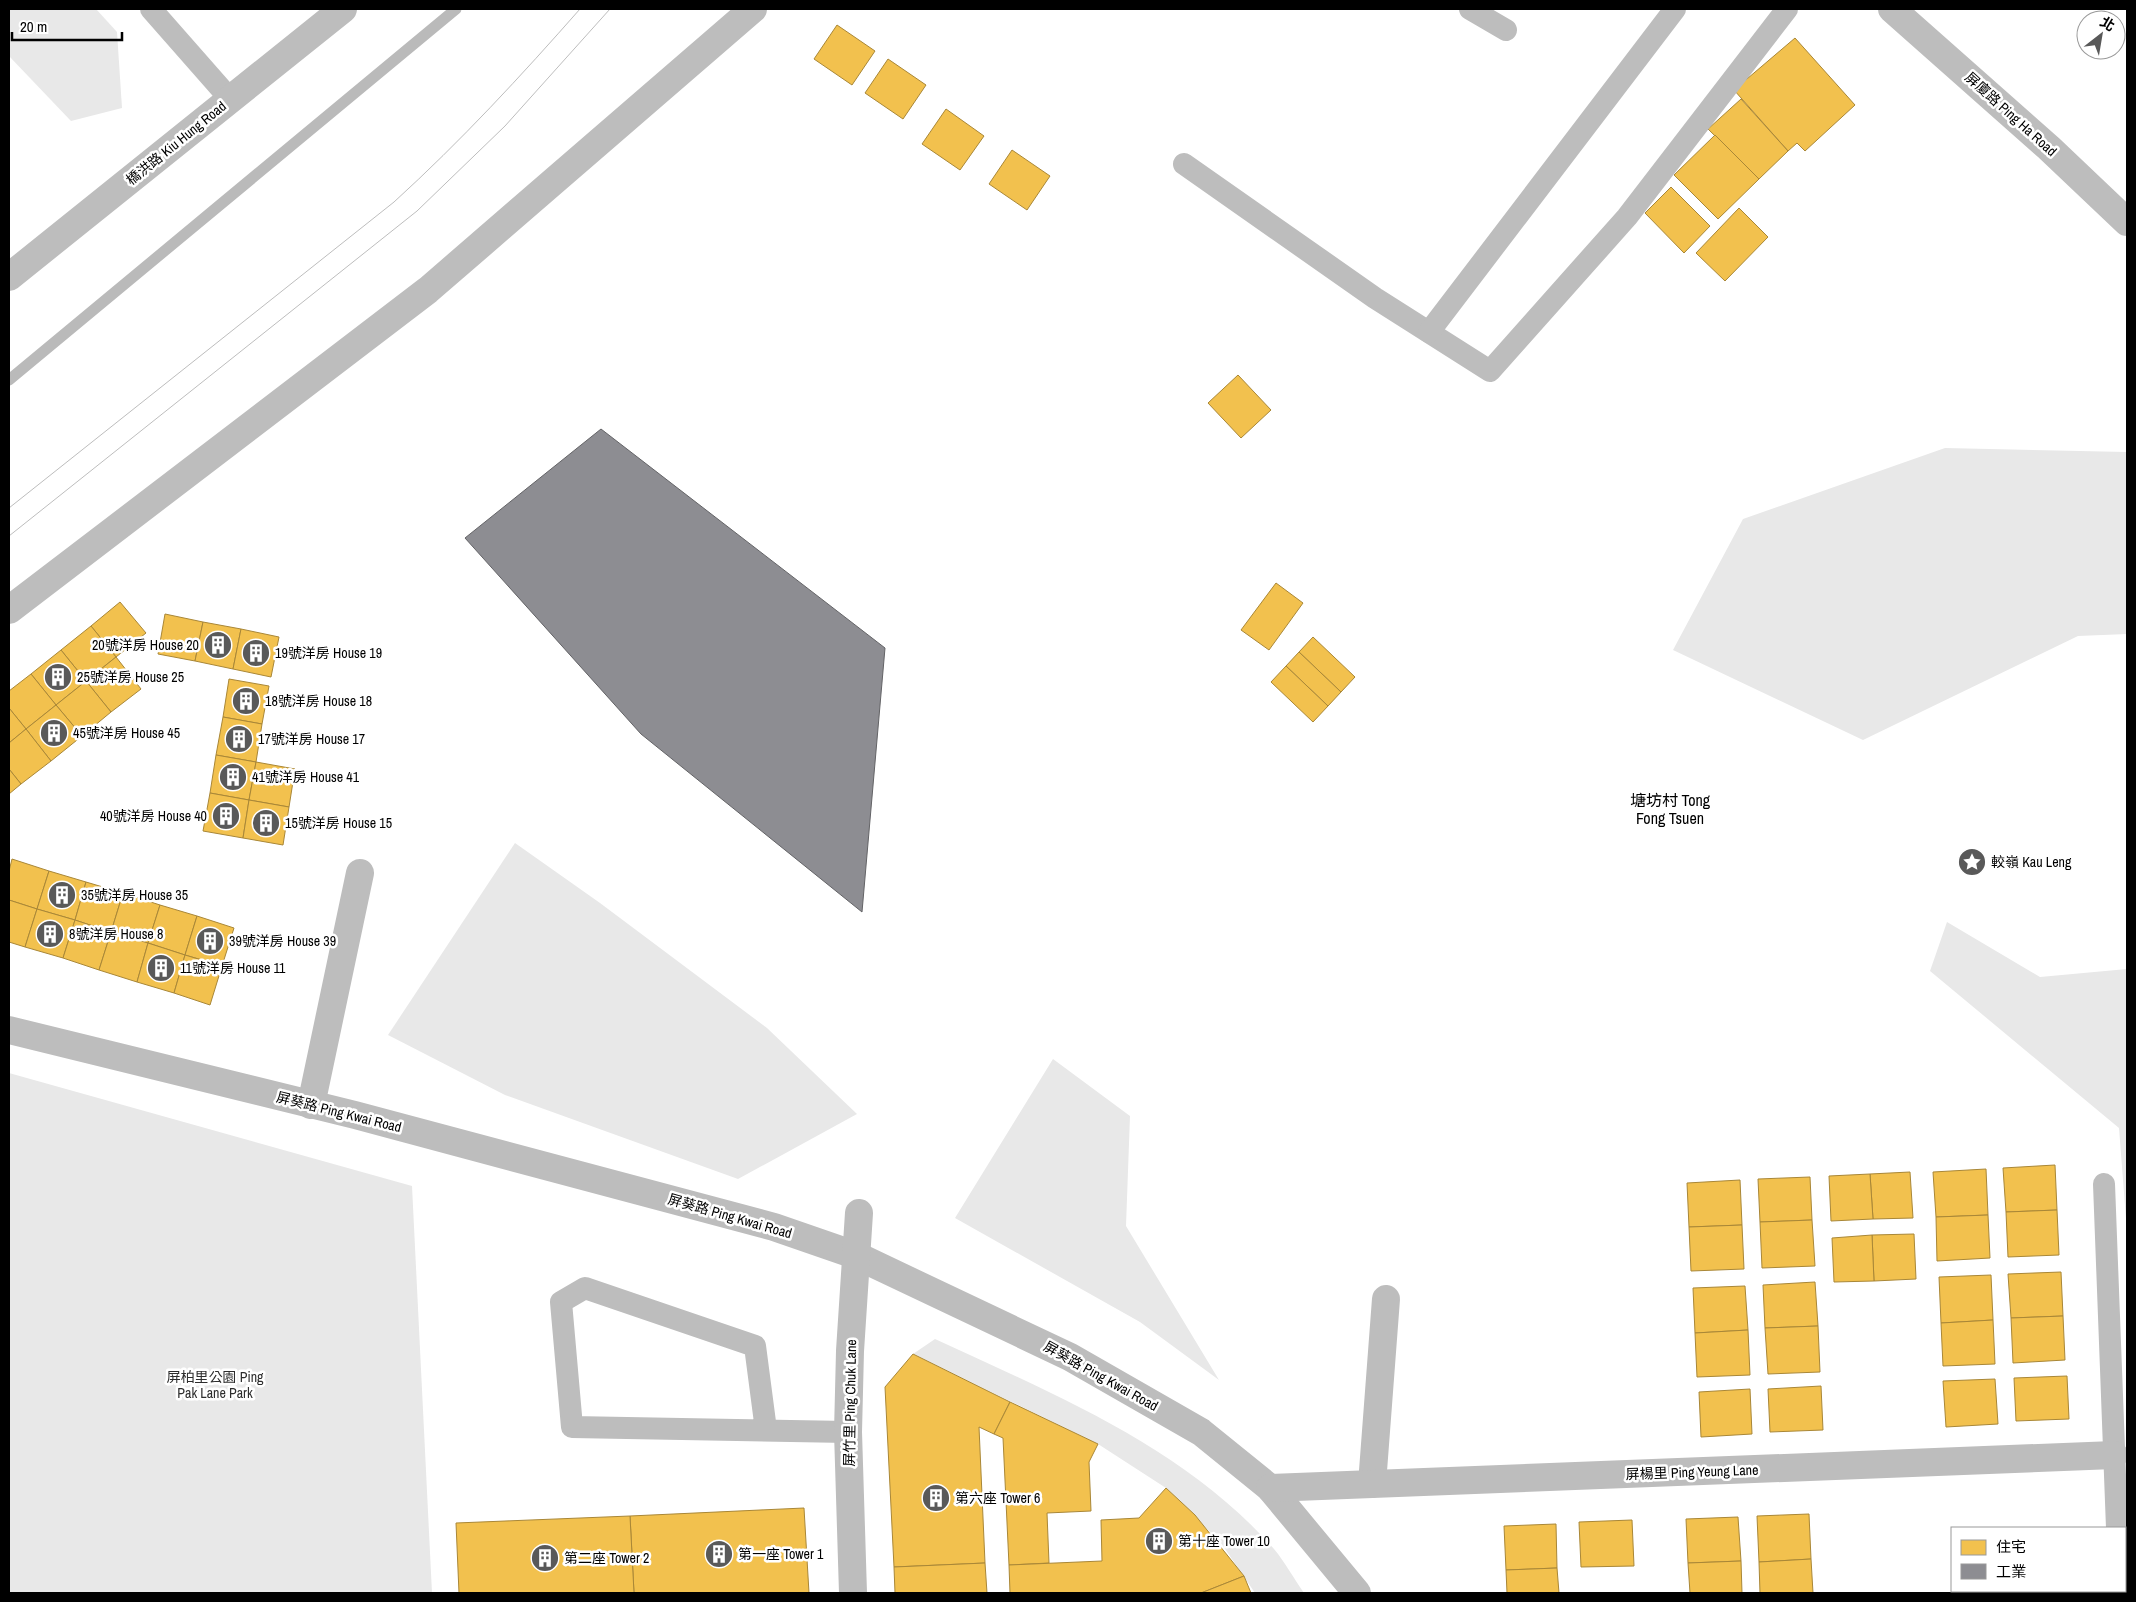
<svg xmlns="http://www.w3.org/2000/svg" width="2136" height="1602" font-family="'Archivo Narrow','Noto Sans TC',sans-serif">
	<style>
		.green { fill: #e8e8e8 }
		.homes { fill: #f2c14e; stroke: #a98737 }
		.industry { fill: #8d8d92; stroke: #636366 }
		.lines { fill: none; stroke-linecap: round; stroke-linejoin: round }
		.stream { stroke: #bababa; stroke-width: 11 }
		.service { stroke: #bdbdbd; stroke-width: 22 }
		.minor { stroke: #bdbdbd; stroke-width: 28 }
		.tertiary { stroke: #bdbdbd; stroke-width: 28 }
		.tram { stroke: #bdbdbd; stroke-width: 1 }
		.labels { text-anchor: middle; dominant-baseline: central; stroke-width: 5; stroke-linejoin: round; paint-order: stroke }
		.street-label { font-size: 14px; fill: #000; stroke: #fff }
		.poi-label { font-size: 14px; fill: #000; stroke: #fff; text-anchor: start }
		.park-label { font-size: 14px; fill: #2d2d2d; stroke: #fff }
		.quarter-label { font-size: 16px; fill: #000; stroke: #fff }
	</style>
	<rect width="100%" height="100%" fill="#fff"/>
	<!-- green -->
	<g class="green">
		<path d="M 9,9 L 96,9 L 117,32 L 122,108 L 71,121 L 9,56 Z"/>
		<path d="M 1945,448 L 2127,452 L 2127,634 L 2078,636 L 1863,740 L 1673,650 L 1743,519 Z"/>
		<path d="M 515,843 L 600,903 L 767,1028 L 857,1114 L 738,1179 L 505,1095 L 388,1035 Z"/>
		<path d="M 1947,922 L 2040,977 L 2127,969 L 2127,1232 L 2119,1128 L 1930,971 Z"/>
		<path d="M 1053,1059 L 1130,1116 L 1126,1226 L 1219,1380 L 1140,1322 L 955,1218 Z"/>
		<path d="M 9,1073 L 412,1186 L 432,1593 L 9,1593 Z"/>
		<path d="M 935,1339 C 1056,1395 1184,1447 1274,1549 C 1285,1562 1294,1579 1304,1593 L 1255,1593 L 1221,1543 L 1166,1488 L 1098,1444 L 913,1354 Z"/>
	</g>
	<!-- homes -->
	<g class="homes">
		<path d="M 837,25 L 875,51 L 852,85 L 814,59 Z"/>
		<path d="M 1795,38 L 1855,105 L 1805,151 L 1797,143 L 1788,151 L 1734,90 Z"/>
		<path d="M 888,59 L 926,85 L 903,119 L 865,93 Z"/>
		<path d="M 1741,99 L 1788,151 L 1759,179 L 1708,129 Z"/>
		<path d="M 946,109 L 984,136 L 960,170 L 922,144 Z"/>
		<path d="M 1715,135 L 1759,179 L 1718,219 L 1674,175 Z"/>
		<path d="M 1012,150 L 1050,176 L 1027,210 L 989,184 Z"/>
		<path d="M 1671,187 L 1710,226 L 1684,253 L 1645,213 Z"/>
		<path d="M 1739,208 L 1768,237 L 1725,281 L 1696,253 Z"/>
		<path d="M 1238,375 L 1271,410 L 1241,438 L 1208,403 Z"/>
		<path d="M 1276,583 L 1303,603 L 1269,650 L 1241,630 Z"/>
		<path d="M 120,602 L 146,633 L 116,657 L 91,626 Z"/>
		<path d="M 165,614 L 203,622 L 195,661 L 158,654 Z"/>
		<path d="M 203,622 L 241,629 L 233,669 L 195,661 Z"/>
		<path d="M 91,626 L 116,657 L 86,681 L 61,650 Z"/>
		<path d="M 241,629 L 279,637 L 271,677 L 233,669 Z"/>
		<path d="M 1313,637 L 1355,677 L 1341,692 L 1299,652 Z"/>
		<path d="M 61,650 L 86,681 L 56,705 L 31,674 Z"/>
		<path d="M 1299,652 L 1341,692 L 1328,706 L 1286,666 Z"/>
		<path d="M 116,657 L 141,689 L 111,712 L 86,681 Z"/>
		<path d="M 1286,666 L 1328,706 L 1313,722 L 1271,682 Z"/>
		<path d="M 31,674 L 56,705 L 26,729 L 9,708 L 9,691 Z"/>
		<path d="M 229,679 L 269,686 L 262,724 L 223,717 Z"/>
		<path d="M 86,681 L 111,712 L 82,736 L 56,705 Z"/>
		<path d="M 56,705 L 82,736 L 51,761 L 26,729 Z"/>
		<path d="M 9,708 L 26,729 L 9,743 Z"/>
		<path d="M 223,717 L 262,724 L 256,762 L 216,755 Z"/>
		<path d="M 26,729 L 51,761 L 21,784 L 9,769 L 9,743 Z"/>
		<path d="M 216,755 L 256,762 L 249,800 L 210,793 Z"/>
		<path d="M 256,762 L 295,769 L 289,807 L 249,800 Z"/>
		<path d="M 9,769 L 21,784 L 9,794 Z"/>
		<path d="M 210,793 L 249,800 L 243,838 L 203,831 Z"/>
		<path d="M 249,800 L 289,807 L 283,845 L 243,838 Z"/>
		<path d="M 12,859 L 49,871 L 37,909 L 9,900 L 9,871 Z"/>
		<path d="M 49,871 L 86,882 L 75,920 L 37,909 Z"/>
		<path d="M 86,882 L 123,893 L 111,932 L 75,920 Z"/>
		<path d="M 123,893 L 160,905 L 148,943 L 111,932 Z"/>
		<path d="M 9,900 L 37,909 L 25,947 L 9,942 Z"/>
		<path d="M 160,905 L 197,916 L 185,955 L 148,943 Z"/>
		<path d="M 37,909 L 75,920 L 63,958 L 25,947 Z"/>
		<path d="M 197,916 L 234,928 L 222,966 L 185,955 Z"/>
		<path d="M 75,920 L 111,932 L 99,970 L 63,958 Z"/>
		<path d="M 111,932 L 148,943 L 137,982 L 99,970 Z"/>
		<path d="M 148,943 L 185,955 L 174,993 L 137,982 Z"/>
		<path d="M 185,955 L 222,966 L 210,1005 L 174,993 Z"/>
		<path d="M 2055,1165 L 2057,1210 L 2006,1212 L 2003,1168 Z"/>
		<path d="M 1986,1169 L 1988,1215 L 1936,1217 L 1933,1172 Z"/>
		<path d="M 1910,1172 L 1913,1218 L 1873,1219 L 1870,1174 Z"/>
		<path d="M 1870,1174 L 1873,1219 L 1831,1221 L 1829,1176 Z"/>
		<path d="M 1810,1177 L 1812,1220 L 1760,1222 L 1758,1179 Z"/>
		<path d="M 1740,1180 L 1742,1225 L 1689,1227 L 1687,1183 Z"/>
		<path d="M 2057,1210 L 2059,1255 L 2008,1257 L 2006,1212 Z"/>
		<path d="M 1988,1215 L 1990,1258 L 1937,1261 L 1936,1217 Z"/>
		<path d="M 1812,1220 L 1815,1266 L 1762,1268 L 1760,1222 Z"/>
		<path d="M 1742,1225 L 1744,1269 L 1691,1271 L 1689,1227 Z"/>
		<path d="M 1914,1234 L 1916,1279 L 1874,1281 L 1872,1235 Z"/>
		<path d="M 1872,1235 L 1874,1281 L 1834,1282 L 1832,1238 Z"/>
		<path d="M 2061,1272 L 2063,1316 L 2011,1318 L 2008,1274 Z"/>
		<path d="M 1991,1275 L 1993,1320 L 1941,1323 L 1939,1277 Z"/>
		<path d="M 1815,1282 L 1818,1326 L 1765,1328 L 1763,1285 Z"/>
		<path d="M 1745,1286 L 1748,1330 L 1695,1333 L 1693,1288 Z"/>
		<path d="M 2063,1316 L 2065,1360 L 2013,1363 L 2011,1318 Z"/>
		<path d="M 1993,1320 L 1995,1364 L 1943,1366 L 1941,1323 Z"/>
		<path d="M 1818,1326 L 1820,1372 L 1768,1374 L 1765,1328 Z"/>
		<path d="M 1748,1330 L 1750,1375 L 1697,1377 L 1695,1333 Z"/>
		<path d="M 913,1354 L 1010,1402 L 994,1434 L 979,1427 L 985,1563 L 894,1567 L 885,1387 Z"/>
		<path d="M 2067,1376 L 2069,1419 L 2016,1421 L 2014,1378 Z"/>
		<path d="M 1995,1379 L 1998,1424 L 1946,1427 L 1943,1381 Z"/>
		<path d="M 1821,1386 L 1823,1430 L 1770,1432 L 1768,1389 Z"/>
		<path d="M 1750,1389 L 1752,1434 L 1701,1437 L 1699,1392 Z"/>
		<path d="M 1010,1402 L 1098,1444 L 1089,1462 L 1091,1511 L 1047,1513 L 1049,1563 L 1009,1565 L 1003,1438 L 994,1434 Z"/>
		<path d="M 1166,1488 L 1195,1515 L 1244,1576 L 1201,1593 L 1010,1593 L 1009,1565 L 1102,1561 L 1101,1520 L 1139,1518 Z"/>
		<path d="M 804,1508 L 809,1593 L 634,1593 L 630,1516 Z"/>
		<path d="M 1809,1514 L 1811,1559 L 1759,1562 L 1757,1516 Z"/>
		<path d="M 630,1516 L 634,1593 L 459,1593 L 456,1523 Z"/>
		<path d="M 1738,1517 L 1741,1561 L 1688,1563 L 1686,1519 Z"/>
		<path d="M 1632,1520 L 1634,1566 L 1581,1567 L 1579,1522 Z"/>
		<path d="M 1556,1524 L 1557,1568 L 1506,1570 L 1504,1526 Z"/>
		<path d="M 1811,1559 L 1813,1593 L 1760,1593 L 1759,1562 Z"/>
		<path d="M 1741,1561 L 1742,1593 L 1690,1593 L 1688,1563 Z"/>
		<path d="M 985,1563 L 987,1593 L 895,1593 L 894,1567 Z"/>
		<path d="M 1557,1568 L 1559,1593 L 1507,1593 L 1506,1570 Z"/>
		<path d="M 1244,1576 L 1251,1593 L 1201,1593 Z"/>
		<path d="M 1963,1591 L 2016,1591 L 2016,1593 L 1964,1593 Z"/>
		<rect x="2034" y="1591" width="52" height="2"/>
	</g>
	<!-- industry -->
	<path class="industry" d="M 601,429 L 885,648 L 862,912 L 641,734 L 465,538 Z"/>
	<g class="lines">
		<!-- stream -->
		<path class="stream" d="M 9,380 L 456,9"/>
		<!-- service -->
		<g class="service">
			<path d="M 151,9 L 231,100"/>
			<path d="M 1470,9 L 1506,30"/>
			<path d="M 1184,164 L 1375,298 L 1490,371 L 1627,217 L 1787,9"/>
			<path d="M 1429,332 L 1675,9"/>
			<path d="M 2104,1184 L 2117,1528"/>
			<path d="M 766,1430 L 755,1346 L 585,1288 L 561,1302 L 572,1427 L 848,1432"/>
			<path d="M 2119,1591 L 2119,1593"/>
		</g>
		<!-- minor -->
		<g class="minor">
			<path d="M 9,277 L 343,9"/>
			<path d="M 9,610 L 428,290 L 753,9"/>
			<path d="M 9,1030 L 355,1115 L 774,1227 L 855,1255 L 1070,1357 L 1201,1432 L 1270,1488 L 1357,1593"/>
			<path d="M 311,1105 L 360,873"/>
			<path d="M 1372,1484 L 1386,1299"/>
			<path d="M 1270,1488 L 2114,1455"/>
			<path d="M 853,1593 L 848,1432 L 850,1351 L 859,1213"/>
		</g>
		<!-- tertiary -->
		<path class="tertiary" d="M 1892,9 L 2049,148 L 2127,222"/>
		<!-- tram -->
		<g class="tram">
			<path d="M 9,508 L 394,202 C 461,141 521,76 580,9"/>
			<path d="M 9,536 L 417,211 L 505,126 L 610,9"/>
		</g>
	</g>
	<!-- icons -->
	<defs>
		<symbol id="building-disc" viewBox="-11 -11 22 22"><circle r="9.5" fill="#595959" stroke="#fff"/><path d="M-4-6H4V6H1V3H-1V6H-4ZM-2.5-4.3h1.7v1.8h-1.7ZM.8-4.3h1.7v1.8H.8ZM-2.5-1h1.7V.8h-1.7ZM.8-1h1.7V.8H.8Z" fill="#fff"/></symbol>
		<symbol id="sight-disc" viewBox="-11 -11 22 22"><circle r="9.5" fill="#595959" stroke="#fff"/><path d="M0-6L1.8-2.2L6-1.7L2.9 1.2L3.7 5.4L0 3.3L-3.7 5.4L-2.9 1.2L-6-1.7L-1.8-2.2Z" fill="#fff"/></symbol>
	</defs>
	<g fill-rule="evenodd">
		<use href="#building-disc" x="202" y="629" width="32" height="32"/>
		<use href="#building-disc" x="240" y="637" width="32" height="32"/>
		<use href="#building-disc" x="42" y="661" width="32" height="32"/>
		<use href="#building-disc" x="230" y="685" width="32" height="32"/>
		<use href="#building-disc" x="38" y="717" width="32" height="32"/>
		<use href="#building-disc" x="223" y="723" width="32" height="32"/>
		<use href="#building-disc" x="217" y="761" width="32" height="32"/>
		<use href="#building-disc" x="210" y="800" width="32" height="32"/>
		<use href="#building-disc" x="250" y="807" width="32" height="32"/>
		<use href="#sight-disc" x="1956" y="846" width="32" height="32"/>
		<use href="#building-disc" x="46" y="879" width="32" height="32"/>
		<use href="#building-disc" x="34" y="918" width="32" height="32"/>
		<use href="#building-disc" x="194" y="925" width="32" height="32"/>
		<use href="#building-disc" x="145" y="952" width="32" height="32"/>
		<use href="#building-disc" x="920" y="1482" width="32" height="32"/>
		<use href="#building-disc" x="1143" y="1525" width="32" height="32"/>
		<use href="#building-disc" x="703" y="1538" width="32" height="32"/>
		<use href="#building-disc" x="529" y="1542" width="32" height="32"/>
	</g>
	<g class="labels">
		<!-- street labels -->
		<g class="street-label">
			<text transform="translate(2011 114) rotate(42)">屏廈路 Ping Ha Road</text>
			<text transform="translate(176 143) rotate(-39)">橋洪路 Kiu Hung Road</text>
			<text transform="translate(339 1112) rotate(14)">屏葵路 Ping Kwai Road</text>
			<text transform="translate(730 1216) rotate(16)">屏葵路 Ping Kwai Road</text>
			<text transform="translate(1101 1376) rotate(29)">屏葵路 Ping Kwai Road</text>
			<text transform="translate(850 1403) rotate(-89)">屏竹里 Ping Chuk Lane</text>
			<text transform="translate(1692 1472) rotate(-2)">屏楊里 Ping Yeung Lane</text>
		</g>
		<!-- poi labels -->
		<g class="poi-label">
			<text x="199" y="645" text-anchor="end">20號洋房 House 20</text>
			<text x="275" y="653">19號洋房 House 19</text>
			<text x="77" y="677">25號洋房 House 25</text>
			<text x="265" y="701">18號洋房 House 18</text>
			<text x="73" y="733">45號洋房 House 45</text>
			<text x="258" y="739">17號洋房 House 17</text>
			<text x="252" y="777">41號洋房 House 41</text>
			<text x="207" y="816" text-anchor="end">40號洋房 House 40</text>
			<text x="285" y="823">15號洋房 House 15</text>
			<text x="1991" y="862">較嶺 Kau Leng</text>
			<text x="81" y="895">35號洋房 House 35</text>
			<text x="69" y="934">8號洋房 House 8</text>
			<text x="229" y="941">39號洋房 House 39</text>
			<text x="180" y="968">11號洋房 House 11</text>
			<text x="955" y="1498">第六座 Tower 6</text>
			<text x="1178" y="1541">第十座 Tower 10</text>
			<text x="738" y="1554">第一座 Tower 1</text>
			<text x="564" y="1558">第二座 Tower 2</text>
		</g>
		<!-- park labels -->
		<g class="park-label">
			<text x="215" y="1377">屏柏里公園 Ping<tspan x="215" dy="16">Pak Lane Park</tspan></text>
		</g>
		<!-- quarter labels -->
		<g class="quarter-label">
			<text x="1670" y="800">塘坊村 Tong<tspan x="1670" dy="18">Fong Tsuen</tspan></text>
		</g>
	</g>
	<!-- border -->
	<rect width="2136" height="1602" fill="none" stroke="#000000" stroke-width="20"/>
	<!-- legend -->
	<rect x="1951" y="1527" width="175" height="65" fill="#ffffff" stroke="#999999"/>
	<rect x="1961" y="1540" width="25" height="15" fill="#f2c14e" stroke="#999999"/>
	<text x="1996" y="1552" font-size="15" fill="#000000">住宅</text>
	<rect x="1961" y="1564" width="25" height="15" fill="#8d8d92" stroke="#999999"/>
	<text x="1996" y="1577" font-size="15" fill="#000000">工業</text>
	<!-- north arrow -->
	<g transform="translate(2101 35) rotate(31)"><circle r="24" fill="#ffffff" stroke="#999999"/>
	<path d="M0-4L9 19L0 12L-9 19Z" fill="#595959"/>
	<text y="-8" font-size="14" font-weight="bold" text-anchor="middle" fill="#000000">北</text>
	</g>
	<!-- scale -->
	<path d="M12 32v8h110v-8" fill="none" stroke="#000000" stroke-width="2.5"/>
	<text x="20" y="32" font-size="15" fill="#000000" stroke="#ffffff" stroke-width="4" paint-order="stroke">20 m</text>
</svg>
